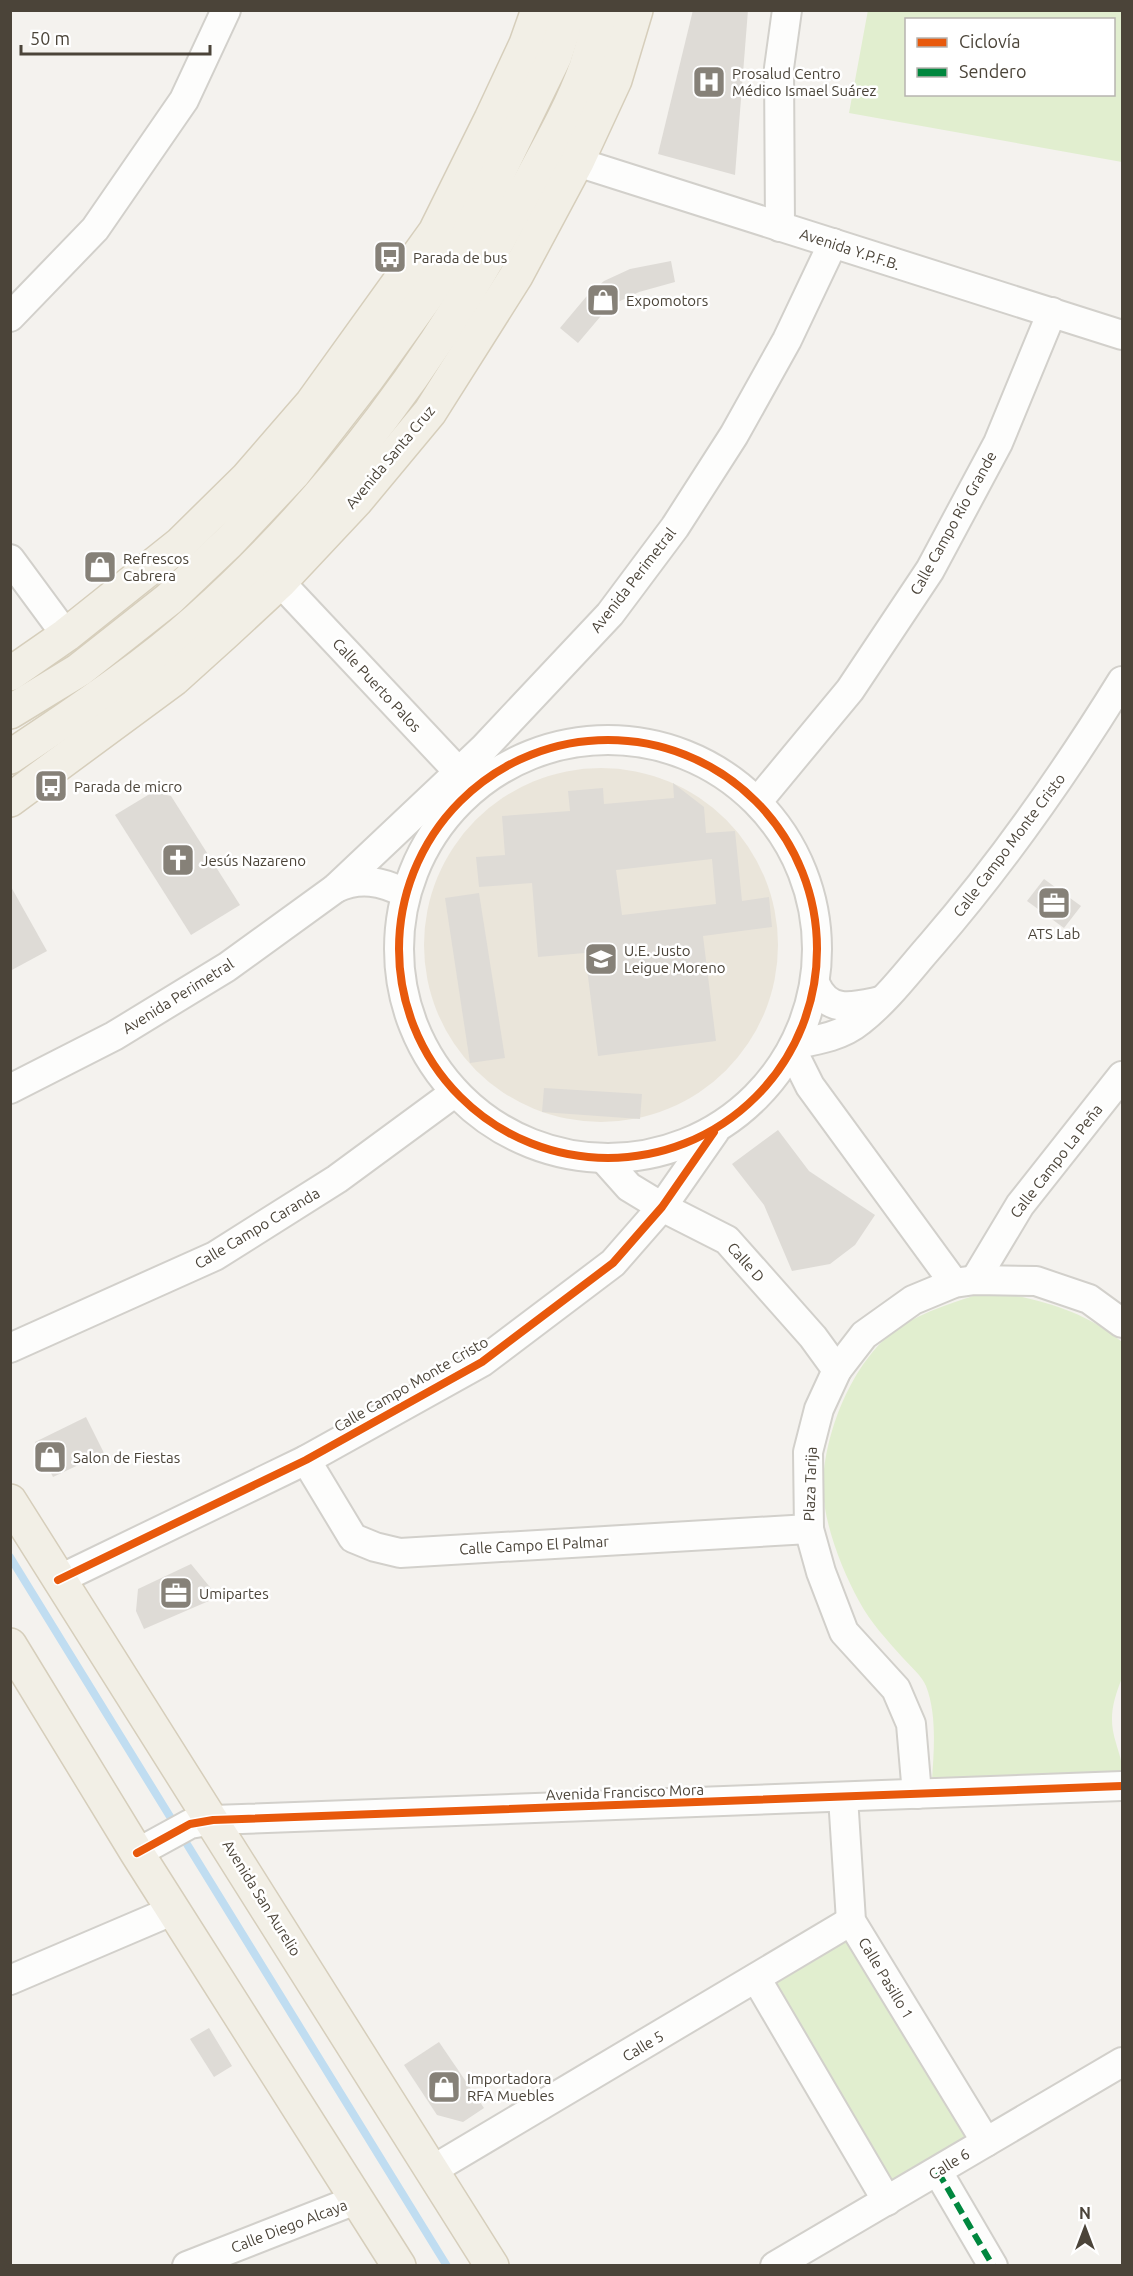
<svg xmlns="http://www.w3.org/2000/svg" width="1133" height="2276" font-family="Ubuntu,sans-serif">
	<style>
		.education { fill: #eae5da }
		.green { fill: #e1eecf; fill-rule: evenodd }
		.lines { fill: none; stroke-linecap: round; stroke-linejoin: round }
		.stream { stroke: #c0ddf1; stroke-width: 8 }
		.building { fill: #dedbd6; fill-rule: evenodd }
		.minor-casing { stroke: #d2d0cb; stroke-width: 32 }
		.major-casing { stroke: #d6cebb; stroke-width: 36 }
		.minor { stroke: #fdfdfc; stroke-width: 28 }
		.major { stroke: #f2efe6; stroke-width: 33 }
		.quiet { stroke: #00873e; stroke-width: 6; stroke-dasharray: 12 6; stroke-linecap: butt }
		.cycleway-casing { stroke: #fff; stroke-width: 11 }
		.cycleway { stroke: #e8590c; stroke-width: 8 }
		.labels { text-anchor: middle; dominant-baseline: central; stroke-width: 5; stroke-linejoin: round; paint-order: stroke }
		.poi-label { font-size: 15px; fill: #4b4439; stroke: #fff; text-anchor: start }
		.street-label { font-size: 15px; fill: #4b4439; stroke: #fff }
	</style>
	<rect width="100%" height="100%" fill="#f4f2ee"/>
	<!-- education -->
	<circle class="education" cx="601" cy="945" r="177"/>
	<!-- green -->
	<g class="green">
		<path d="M 868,10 L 1122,11 L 1122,162 L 849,113 ZM 906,20 L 1114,20 L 1114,94 L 906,94 Z"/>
		<path d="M 989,1291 C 1039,1299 1083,1310 1122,1342 L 1122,1678 C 1113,1701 1108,1718 1116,1743 C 1119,1754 1122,1760 1122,1771 L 932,1780 C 934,1750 937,1714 926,1686 C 922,1676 910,1666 903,1658 C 887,1640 870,1622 859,1601 C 842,1570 824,1524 823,1489 C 823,1435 852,1361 897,1329 C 925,1310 958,1301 989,1291 Z"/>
		<path d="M 850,1936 L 971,2136 L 890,2184 L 771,1981 Z"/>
	</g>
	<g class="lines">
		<!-- stream -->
		<path class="stream" d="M 10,1557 L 447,2266"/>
	</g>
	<!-- building -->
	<g class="building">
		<path d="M 693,10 L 748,10 L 735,175 L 658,154 Z"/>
		<path d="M 671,261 L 675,282 L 639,292 L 616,303 L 600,317 L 578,343 L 560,328 L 586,297 L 604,281 L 630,269 Z"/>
		<path d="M 673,783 L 704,807 L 706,833 L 735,831 L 742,901 L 769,897 L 772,927 L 703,936 L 716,1041 L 598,1056 L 585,953 L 538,957 L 532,883 L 479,887 L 476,857 L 505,855 L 502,816 L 570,811 L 568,791 L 603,788 L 604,804 L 674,798 ZM 712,859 L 716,904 L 622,915 L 616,870 Z"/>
		<path d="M 153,792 L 171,796 L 240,905 L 191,935 L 115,815 Z"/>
		<path d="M 1044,879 L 1081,906 L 1064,928 L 1027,901 Z"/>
		<path d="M 10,885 L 47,951 L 10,971 Z"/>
		<path d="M 479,893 L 505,1058 L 470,1063 L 445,898 Z"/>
		<path d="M 544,1088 L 642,1094 L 640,1119 L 542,1112 Z"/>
		<path d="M 778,1130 L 809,1171 L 875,1215 L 855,1245 L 830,1264 L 792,1271 L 764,1205 L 732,1164 Z"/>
		<path d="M 86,1417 L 104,1453 L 53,1477 L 35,1442 Z"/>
		<path d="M 191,1564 L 218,1597 L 144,1629 L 136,1611 L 138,1589 Z"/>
		<path d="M 209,2028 L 232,2066 L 214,2077 L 190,2039 Z"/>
		<path d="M 439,2042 L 484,2108 L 463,2122 L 437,2115 L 404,2065 Z"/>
	</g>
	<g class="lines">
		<defs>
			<g id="minor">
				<path d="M 577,162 L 1122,335"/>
				<path d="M 780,227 L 779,68 L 787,10"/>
				<path d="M 10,317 L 95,229 L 184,100 L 226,10"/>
				<path d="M 10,559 L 66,635"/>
				<path d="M 280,582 L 470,784"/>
				<circle cx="608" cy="949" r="209"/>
				<path d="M 758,801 L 850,690 L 930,570 L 998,443 L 1052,312"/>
				<path d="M 336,888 C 360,877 381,881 405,893"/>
				<path d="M 816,985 C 829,1015 856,1006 881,1001"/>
				<path d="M 796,1044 C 818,1040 842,1036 860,1021 C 887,1000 909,970 932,944 C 1003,862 1065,773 1122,681"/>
				<path d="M 793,1052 L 810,1086 L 954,1283"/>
				<path d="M 10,1089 L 114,1036 L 227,967 L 336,888 L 483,749 L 610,614 L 675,527 L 734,435 L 787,340 L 833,243"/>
				<path d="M 604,1159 L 629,1187 L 662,1207 L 727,1240 L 813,1337 L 837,1370"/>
				<path d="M 975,1280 L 1020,1205 L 1122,1076"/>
				<path d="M 10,1348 L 215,1256 L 337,1179 L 454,1093"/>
				<path d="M 306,1460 L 353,1538 L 375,1547 L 400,1553 L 809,1529"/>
				<path d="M 58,1580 L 306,1460 L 482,1362 L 613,1263 L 662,1207 L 715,1131"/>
				<path d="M 917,1794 L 911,1724 L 896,1689 L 844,1632 L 821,1572 L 809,1529 L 808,1452 L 819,1409 L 837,1370 L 864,1335 L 913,1300 L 954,1283 L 975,1280 L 1036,1281 L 1089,1299 L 1122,1323"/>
				<path d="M 843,1797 L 851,1921 L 986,2142"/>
				<path d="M 137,1853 L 190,1824 L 213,1820 L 1122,1786"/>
				<path d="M 756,1978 L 887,2201"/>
				<path d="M 10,1980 L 174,1910"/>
				<path d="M 434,2169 L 851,1921"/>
				<path d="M 938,2172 L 993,2266"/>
				<path d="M 187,2266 L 358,2199"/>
				<path d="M 775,2266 L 1122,2062"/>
			</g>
			<g id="major">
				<path d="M 10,674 L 66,635 L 180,544 L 247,478 L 312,403 L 435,232 L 491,119 L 526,44 L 538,10"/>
				<path d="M 10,712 L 79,670 L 169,599 L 229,542 L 293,474 L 367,379 L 462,247 L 555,56 L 570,10"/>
				<path d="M 10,757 C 75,713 141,670 199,618 C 333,498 443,349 526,189 C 547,150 571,109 586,67 C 592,48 597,29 603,10"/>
				<path d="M 10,800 L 174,679 L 225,633 L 280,582 L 356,501 L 430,412 L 516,276 L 577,162 L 615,80 L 636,10"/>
				<path d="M 10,1501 L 492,2266"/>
				<path d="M 10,1645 L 137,1853 L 399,2266"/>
			</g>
		</defs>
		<!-- minor casing -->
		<use href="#minor" class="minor-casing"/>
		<!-- major casing -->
		<use href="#major" class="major-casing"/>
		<!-- minor -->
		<use href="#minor" class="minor"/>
		<!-- major -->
		<use href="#major" class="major"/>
		<!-- quiet -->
		<path class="quiet" d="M 938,2172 L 993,2266"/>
		<defs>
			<g id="cycleway">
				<circle cx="608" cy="949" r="209"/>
				<path d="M 58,1580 L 306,1460 L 482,1362 L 613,1263 L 662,1207 L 714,1132"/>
				<path d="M 137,1853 L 190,1824 L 213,1820 L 1122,1786"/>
			</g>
		</defs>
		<!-- cycleway casing -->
		<use href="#cycleway" class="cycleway-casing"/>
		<!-- cycleway -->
		<use href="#cycleway" class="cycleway"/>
	</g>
	<!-- icons -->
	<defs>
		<symbol id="hospital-square" viewBox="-11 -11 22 22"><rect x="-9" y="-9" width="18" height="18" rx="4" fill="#868178" stroke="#fff"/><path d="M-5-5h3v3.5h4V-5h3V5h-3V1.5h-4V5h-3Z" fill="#fff"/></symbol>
		<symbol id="bus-square" viewBox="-11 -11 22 22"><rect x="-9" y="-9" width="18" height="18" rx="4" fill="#868178" stroke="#fff"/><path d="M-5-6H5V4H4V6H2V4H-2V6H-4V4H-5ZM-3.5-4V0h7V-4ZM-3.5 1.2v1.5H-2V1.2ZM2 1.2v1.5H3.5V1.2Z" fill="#fff"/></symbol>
		<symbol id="shop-square" viewBox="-11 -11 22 22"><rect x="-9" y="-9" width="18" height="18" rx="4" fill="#868178" stroke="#fff"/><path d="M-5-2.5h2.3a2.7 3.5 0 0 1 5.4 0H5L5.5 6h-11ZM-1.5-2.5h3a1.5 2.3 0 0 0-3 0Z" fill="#fff"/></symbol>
		<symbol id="church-square" viewBox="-11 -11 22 22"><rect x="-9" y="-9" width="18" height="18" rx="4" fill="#868178" stroke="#fff"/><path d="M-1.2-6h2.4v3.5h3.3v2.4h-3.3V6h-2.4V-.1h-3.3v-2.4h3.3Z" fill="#fff"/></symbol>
		<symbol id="office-square" viewBox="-11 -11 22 22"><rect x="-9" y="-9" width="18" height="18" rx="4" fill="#868178" stroke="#fff"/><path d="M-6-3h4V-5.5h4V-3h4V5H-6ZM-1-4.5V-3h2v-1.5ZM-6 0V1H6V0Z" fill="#fff"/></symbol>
		<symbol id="school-square" viewBox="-11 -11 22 22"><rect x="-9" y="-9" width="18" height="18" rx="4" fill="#868178" stroke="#fff"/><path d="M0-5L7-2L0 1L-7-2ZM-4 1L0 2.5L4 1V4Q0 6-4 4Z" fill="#fff"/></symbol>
	</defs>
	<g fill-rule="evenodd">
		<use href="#hospital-square" x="690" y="63" width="38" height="38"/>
		<use href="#bus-square" x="371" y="238" width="38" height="38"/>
		<use href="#shop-square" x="584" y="281" width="38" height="38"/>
		<use href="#shop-square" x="81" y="548" width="38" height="38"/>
		<use href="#bus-square" x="32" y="767" width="38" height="38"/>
		<use href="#church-square" x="159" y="841" width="38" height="38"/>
		<use href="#office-square" x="1035" y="884" width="38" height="38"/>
		<use href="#school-square" x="582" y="940" width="38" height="38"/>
		<use href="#shop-square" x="31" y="1438" width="38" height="38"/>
		<use href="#office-square" x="157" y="1574" width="38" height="38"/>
		<use href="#shop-square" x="425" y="2068" width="38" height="38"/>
	</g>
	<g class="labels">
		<!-- poi labels -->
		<g class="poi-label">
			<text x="732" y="73">Prosalud Centro<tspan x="732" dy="17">Médico Ismael Suárez</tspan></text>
			<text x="413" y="257">Parada de bus</text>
			<text x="626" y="300">Expomotors</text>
			<text x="123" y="558">Refrescos<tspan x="123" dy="17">Cabrera</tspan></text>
			<text x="74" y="786">Parada de micro</text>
			<text x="201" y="860">Jesús Nazareno</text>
			<text x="1054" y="933" text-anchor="middle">ATS Lab</text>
			<text x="624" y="950">U.E. Justo<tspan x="624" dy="17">Leigue Moreno</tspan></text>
			<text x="73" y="1457">Salon de Fiestas</text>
			<text x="199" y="1593">Umipartes</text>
			<text x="467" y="2078">Importadora<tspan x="467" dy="17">RFA Muebles</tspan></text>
		</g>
		<!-- street labels -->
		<g class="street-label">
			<text transform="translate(850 249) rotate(18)">Avenida Y.P.F.B.</text>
			<text transform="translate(390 457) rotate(-50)">Avenida Santa Cruz</text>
			<text transform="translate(953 523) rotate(-61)">Calle Campo Río Grande</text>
			<text transform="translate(633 580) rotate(-52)">Avenida Perimetral</text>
			<text transform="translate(377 685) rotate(47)">Calle Puerto Palos</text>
			<text transform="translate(1009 845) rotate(-53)">Calle Campo Monte Cristo</text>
			<text transform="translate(178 996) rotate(-32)">Avenida Perimetral</text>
			<text transform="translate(1056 1161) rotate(-52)">Calle Campo La Peña</text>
			<text transform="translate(257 1228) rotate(-31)">Calle Campo Caranda</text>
			<text transform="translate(746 1262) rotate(48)">Calle D</text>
			<text transform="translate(411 1384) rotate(-30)">Calle Campo Monte Cristo</text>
			<text transform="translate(810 1484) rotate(-88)">Plaza Tarija</text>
			<text transform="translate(534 1545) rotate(-3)">Calle Campo El Palmar</text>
			<text transform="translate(625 1792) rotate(-2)">Avenida Francisco Mora</text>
			<text transform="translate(262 1898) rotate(58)">Avenida San Aurelio</text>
			<text transform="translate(886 1978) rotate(59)">Calle Pasillo 1</text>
			<text transform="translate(643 2046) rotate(-31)">Calle 5</text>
			<text transform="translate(949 2164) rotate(-32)">Calle 6</text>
			<text transform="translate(289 2226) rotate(-21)">Calle Diego Alcaya</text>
		</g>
	</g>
	<!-- border -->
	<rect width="1133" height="2276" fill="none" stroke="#4b4439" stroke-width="24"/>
	<!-- legend -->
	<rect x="905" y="18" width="210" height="78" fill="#ffffff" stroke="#b7b4b0" stroke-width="1.5"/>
	<rect x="917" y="38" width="30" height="9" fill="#e8590c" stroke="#b7b4b0" stroke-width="1.5"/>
	<text x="959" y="48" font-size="18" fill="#4b4439">Ciclovía</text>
	<rect x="917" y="68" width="30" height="9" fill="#00873e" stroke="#b7b4b0" stroke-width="1.5"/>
	<text x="959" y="78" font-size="18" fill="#4b4439">Sendero</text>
	<!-- north arrow -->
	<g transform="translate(1085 2228)" stroke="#ffffff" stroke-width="4.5" paint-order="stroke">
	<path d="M0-4.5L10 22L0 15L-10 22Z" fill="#4b4439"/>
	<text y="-9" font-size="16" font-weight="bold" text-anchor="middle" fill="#4b4439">N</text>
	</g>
	<!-- scale -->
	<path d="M21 45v9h189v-9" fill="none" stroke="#4b4439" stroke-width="3"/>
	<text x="30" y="45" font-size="18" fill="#4b4439" stroke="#ffffff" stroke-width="4.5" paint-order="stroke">50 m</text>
</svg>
